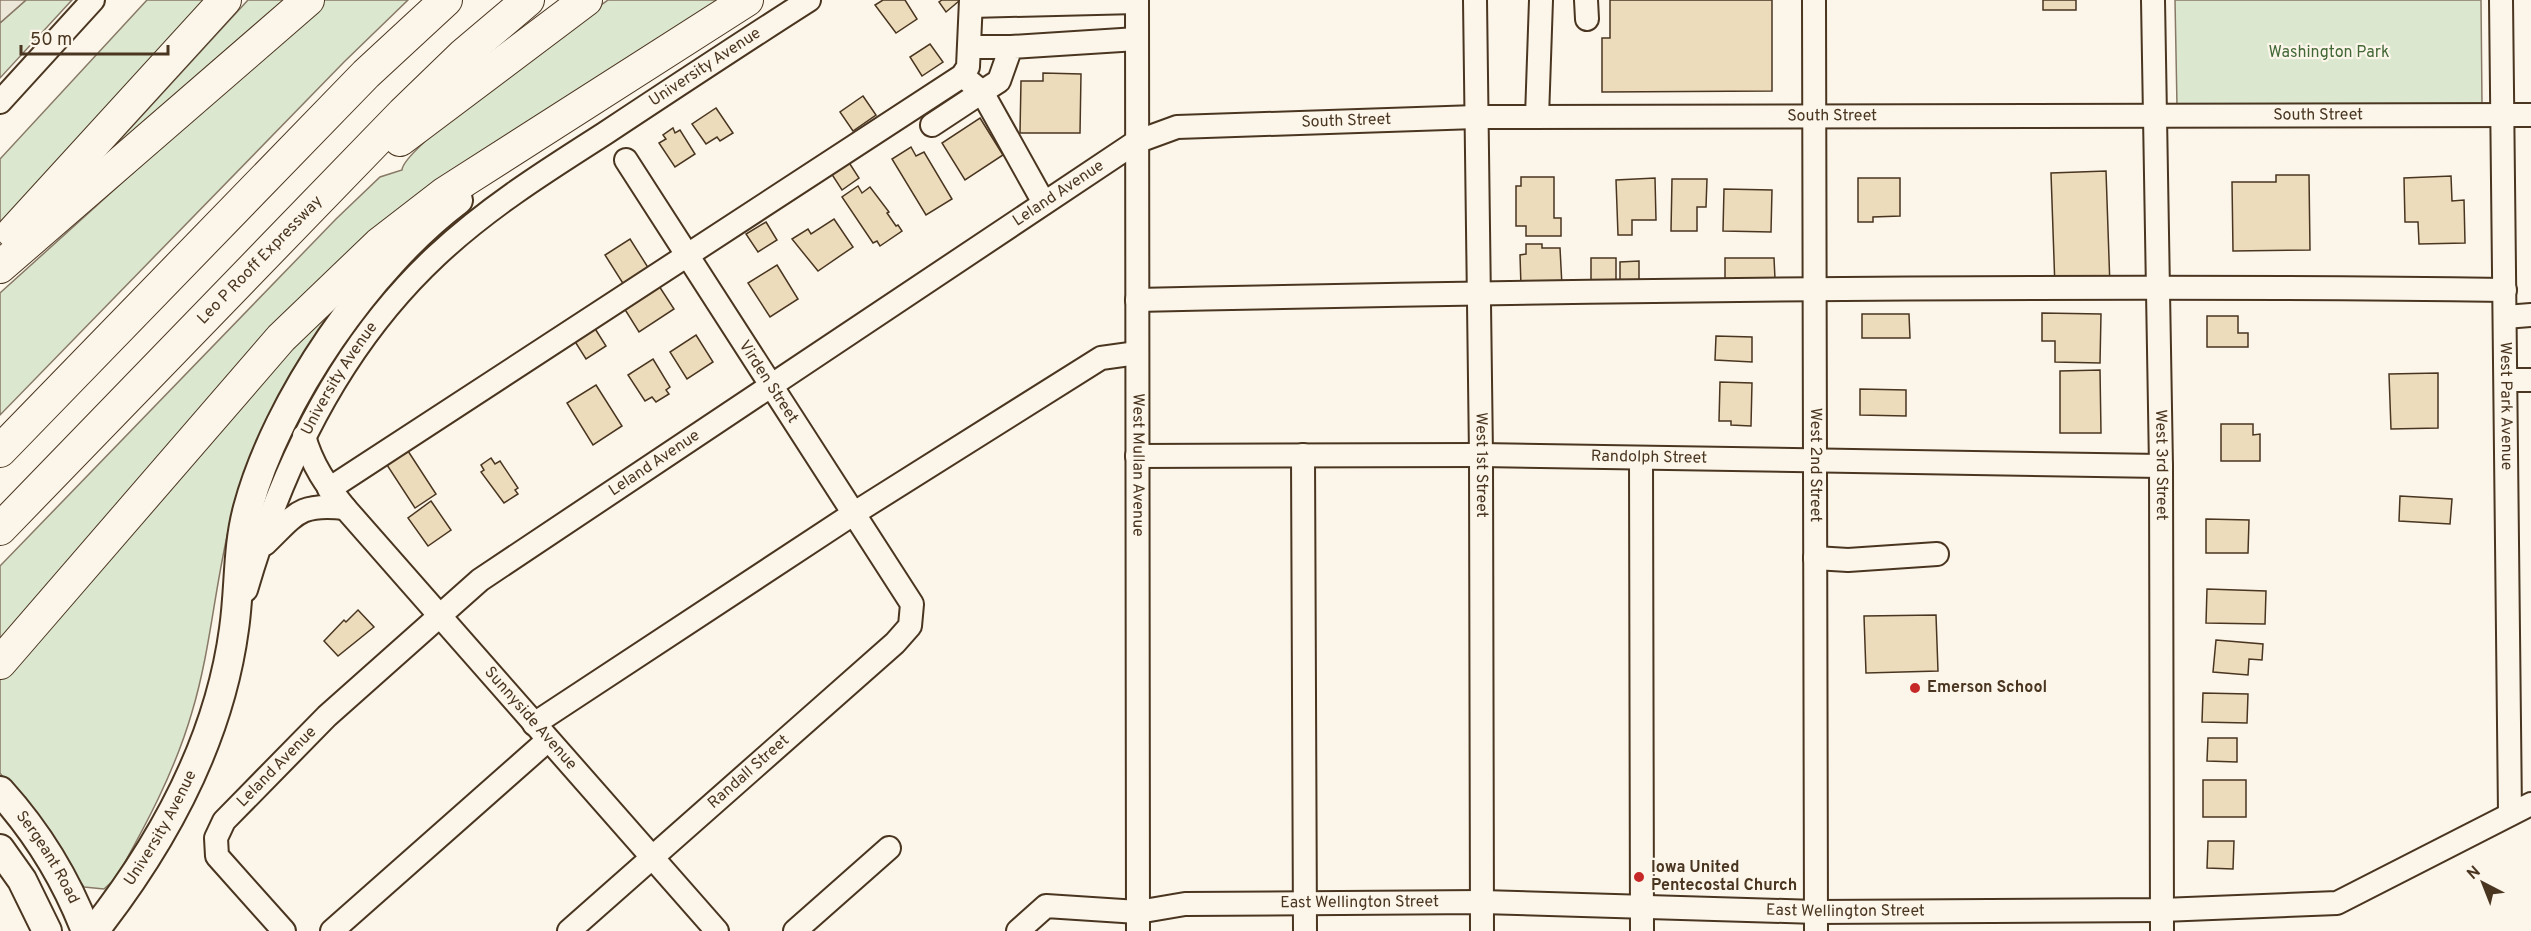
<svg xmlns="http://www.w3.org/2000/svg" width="2531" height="931" font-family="Overpass,sans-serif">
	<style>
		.green { fill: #dce7d0; stroke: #887966; stroke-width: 1.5 }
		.parking { fill: #ede7d9; stroke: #887966; stroke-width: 1.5 }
		.building { fill: #ecdcbc; stroke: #4a3520; stroke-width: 1.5 }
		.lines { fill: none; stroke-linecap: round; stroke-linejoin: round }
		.minor-casing { stroke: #4a3520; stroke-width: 26 }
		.major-casing { stroke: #4a3520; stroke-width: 32 }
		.highway-casing { stroke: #4a3520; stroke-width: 34 }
		.minor { stroke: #fbf6e9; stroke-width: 22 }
		.major { stroke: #fbf6e9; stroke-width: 28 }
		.highway { stroke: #fbf6e9; stroke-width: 32 }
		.poi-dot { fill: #c62828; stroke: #fbf6e9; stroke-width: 2 }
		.labels { text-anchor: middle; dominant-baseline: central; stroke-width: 4.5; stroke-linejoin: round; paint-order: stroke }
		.park-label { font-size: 16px; fill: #436837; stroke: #fbf6e9 }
		.street-label { font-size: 16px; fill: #4a3520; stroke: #fbf6e9 }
		.poi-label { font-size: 16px; font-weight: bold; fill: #4a3520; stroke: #fbf6e9; text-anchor: start }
	</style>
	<rect width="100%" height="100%" fill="#fbf6e9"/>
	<!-- green -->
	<g class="green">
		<path d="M 26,0 L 72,0 L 0,78 L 0,23 Z"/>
		<path d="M 147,0 L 214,0 L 0,228 L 0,159 Z"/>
		<path d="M 248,0 L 286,0 L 81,182 Z"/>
		<path d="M 324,0 L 408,0 L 344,62 L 0,415 L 0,293 Z"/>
		<path d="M 608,0 L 719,0 L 476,158 L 0,649 L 0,566 L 336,219 L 380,177 L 402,170 C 402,147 580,20 608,0 Z"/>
		<path d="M 2175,0 L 2481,0 L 2482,105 L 2177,106 Z"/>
		<path d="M 369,267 L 231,519 C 215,582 211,649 192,712 C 175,771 146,825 116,878 L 104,889 L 84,887 L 0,773 L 0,680 L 249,387 Z"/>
	</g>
	<!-- parking -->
	<path class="parking" d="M 0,0 L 26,0 L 0,23 Z"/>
	<!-- building -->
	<g class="building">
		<path d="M 883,0 L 905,0 L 917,19 L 896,33 L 875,5 Z"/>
		<path d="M 942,0 L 958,0 L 959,1 L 946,12 L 939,2 Z"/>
		<path d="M 1610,0 L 1772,0 L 1772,91 L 1602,92 L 1602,38 L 1610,38 Z"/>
		<rect x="2043" y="0" width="33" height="10"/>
		<path d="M 930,44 L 943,62 L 922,76 L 910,57 Z"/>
		<path d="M 1043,73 L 1081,74 L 1080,133 L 1020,133 L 1021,81 L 1043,81 Z"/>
		<path d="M 863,96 L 876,115 L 853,131 L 840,112 Z"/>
		<path d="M 716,108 L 733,133 L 720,141 L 717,137 L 706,144 L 692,124 Z"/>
		<path d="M 980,118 L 1003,155 L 965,180 L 942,143 Z"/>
		<path d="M 673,128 L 675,133 L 680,130 L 695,154 L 675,167 L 659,143 L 666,139 L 663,135 Z"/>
		<path d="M 911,147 L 916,156 L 924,152 L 952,199 L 926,215 L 892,159 Z"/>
		<path d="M 848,161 L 859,178 L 842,190 L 831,173 Z"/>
		<path d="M 2106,171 L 2110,287 L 2055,288 L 2051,173 Z"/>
		<path d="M 2276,175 L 2309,175 L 2310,250 L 2233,251 L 2232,182 L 2276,182 Z"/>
		<path d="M 2451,176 L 2452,201 L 2464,200 L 2465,243 L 2419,244 L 2418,222 L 2405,222 L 2404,178 Z"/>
		<path d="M 1521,177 L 1554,177 L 1554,218 L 1561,218 L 1561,236 L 1526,236 L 1526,226 L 1516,226 L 1516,186 L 1521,186 Z"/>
		<path d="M 1655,178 L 1656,220 L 1632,220 L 1632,235 L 1618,235 L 1616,180 Z"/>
		<path d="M 1858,178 L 1900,178 L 1900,216 L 1873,217 L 1873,222 L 1858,222 Z"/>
		<path d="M 1672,179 L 1707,179 L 1706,207 L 1697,207 L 1697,231 L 1671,231 Z"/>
		<path d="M 858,186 L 862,193 L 870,187 L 889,212 L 887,213 L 896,226 L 898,225 L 902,231 L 880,246 L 877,241 L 873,243 L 842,197 Z"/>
		<path d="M 1724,189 L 1772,190 L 1771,232 L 1723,231 Z"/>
		<path d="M 834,219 L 853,247 L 818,271 L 792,239 L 808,229 L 811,234 Z"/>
		<path d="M 766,222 L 777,240 L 758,252 L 746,234 Z"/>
		<path d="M 630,239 L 649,269 L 624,285 L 605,255 Z"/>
		<path d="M 1526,244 L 1542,244 L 1542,248 L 1560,248 L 1562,286 L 1521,287 L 1520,255 L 1526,254 Z"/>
		<rect x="1591" y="258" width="25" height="24"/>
		<path d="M 1725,258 L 1774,258 L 1775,279 L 1725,279 Z"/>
		<path d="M 1639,261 L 1639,280 L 1620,280 L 1620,262 Z"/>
		<path d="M 777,265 L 798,299 L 770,317 L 748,283 Z"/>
		<path d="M 659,286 L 674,309 L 639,332 L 624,308 Z"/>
		<path d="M 2042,313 L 2101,314 L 2100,363 L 2055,362 L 2055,341 L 2042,341 Z"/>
		<path d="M 1862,314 L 1909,314 L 1910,338 L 1862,338 Z"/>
		<path d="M 2207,316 L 2238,316 L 2238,333 L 2248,333 L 2248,347 L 2207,347 Z"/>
		<path d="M 594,327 L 606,346 L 586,359 L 574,340 Z"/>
		<path d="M 696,335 L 713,362 L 687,379 L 670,352 Z"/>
		<path d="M 1716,336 L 1752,337 L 1752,362 L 1715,360 Z"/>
		<path d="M 653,359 L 670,387 L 666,390 L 669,394 L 656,402 L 652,397 L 645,401 L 628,375 Z"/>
		<path d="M 2100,370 L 2101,433 L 2060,433 L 2060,371 Z"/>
		<path d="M 2438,373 L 2438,428 L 2391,429 L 2389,374 Z"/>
		<path d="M 1720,382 L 1752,383 L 1751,426 L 1731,425 L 1731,421 L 1719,421 Z"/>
		<path d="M 596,385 L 622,426 L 593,445 L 567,403 Z"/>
		<path d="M 1860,389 L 1906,390 L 1906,416 L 1860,415 Z"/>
		<path d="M 2221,424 L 2253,424 L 2253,435 L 2260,434 L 2260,461 L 2221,461 Z"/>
		<path d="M 408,451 L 436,494 L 415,508 L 387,465 Z"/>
		<path d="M 491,458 L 495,464 L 500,461 L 518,488 L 515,490 L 518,494 L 504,503 L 481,472 L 484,470 L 481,465 Z"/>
		<path d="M 2400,496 L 2452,499 L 2450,524 L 2399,521 Z"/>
		<path d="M 431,501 L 451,530 L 428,546 L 408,518 Z"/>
		<path d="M 2206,519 L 2249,520 L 2248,553 L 2206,553 Z"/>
		<path d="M 2207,589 L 2266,591 L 2265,624 L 2206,623 Z"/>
		<path d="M 358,610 L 374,627 L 338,656 L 324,641 L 344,620 L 346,622 Z"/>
		<path d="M 1936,615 L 1938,671 L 1866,673 L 1864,616 Z"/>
		<path d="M 2216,640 L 2263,644 L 2262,660 L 2249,659 L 2248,675 L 2213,672 Z"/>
		<path d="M 2203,693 L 2248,694 L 2247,723 L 2202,722 Z"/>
		<path d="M 2208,738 L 2237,738 L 2237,762 L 2207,761 Z"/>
		<rect x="2203" y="780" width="43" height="37"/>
		<path d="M 2208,841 L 2234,841 L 2233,869 L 2207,868 Z"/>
	</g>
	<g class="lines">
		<defs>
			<g id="minor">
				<path id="s1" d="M 1137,0 L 1138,931"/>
				<path id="s2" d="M 1475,0 L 1481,455 L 1482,931"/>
				<path d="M 1586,0 L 1587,19"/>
				<path id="s3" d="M 1814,0 L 1816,931"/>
				<path id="s4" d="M 2153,0 L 2161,466 L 2162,931"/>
				<path id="s5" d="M 2501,0 L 2510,814"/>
				<path d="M 971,6 L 1137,2"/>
				<path d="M 970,47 L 1011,47"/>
				<path d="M 0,102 L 93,0"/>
				<path d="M 1537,117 L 1541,0"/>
				<path d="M 932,125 L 982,92 L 970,82"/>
				<path d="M 1044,203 L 982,92 L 999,81 L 1011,47 L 1137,39"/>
				<path d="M 1137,300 C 1593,290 2049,284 2505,290"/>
				<path d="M 2505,317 L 2531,315"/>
				<path d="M 2506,380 L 2531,380"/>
				<path id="s6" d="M 304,436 C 312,465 326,485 345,508 L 717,931"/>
				<path d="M 1303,455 L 1305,931"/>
				<path id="s7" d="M 1137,456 L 1481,455 L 2161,466"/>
				<path d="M 1641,458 L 1642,931"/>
				<path d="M 329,489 L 962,76 L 968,67 L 971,0"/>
				<path d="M 265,544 C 296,514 299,503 345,508"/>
				<path d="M 1815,558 L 1848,560 L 1937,554"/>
				<path id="s8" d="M 246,590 C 282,466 341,345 436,256 C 487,208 546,171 604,134 C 672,89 740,44 809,0"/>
				<path d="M 534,724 L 853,514 L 1101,358 L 1137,353"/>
				<path id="s9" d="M 284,931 L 217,856 L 216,838 L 224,821 L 327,716 L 480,580 L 1136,142 L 1177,127 L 1476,117 L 2531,115"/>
				<path d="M 332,931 L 548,740"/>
				<path id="s10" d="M 569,931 L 895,643 L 910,626 L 912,604 L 626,160"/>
				<path d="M 795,931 L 889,848"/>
				<path id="s11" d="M 1018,931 L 1046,906 L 1138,912 L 1185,904 L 1482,902 L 1816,912 L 2162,910 L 2337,903 L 2531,804"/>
			</g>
			<g id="major">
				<path id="s12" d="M 0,791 C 37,832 66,879 86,931"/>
				<path d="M 0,849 L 22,880 L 47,931"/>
				<path id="s13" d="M 94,931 C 163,843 219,741 234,629 C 240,588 237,548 248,508 C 277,400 369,267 458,200"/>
			</g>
			<g id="highway">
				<path d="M 400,140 L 586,0"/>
				<path d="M 13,232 L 225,0"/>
				<path d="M 0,267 L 308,0"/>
				<path d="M 0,451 L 366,74 L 446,0"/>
				<path id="s14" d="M 0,529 L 403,113 L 463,55 L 528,0"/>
				<path d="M 0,663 L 281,338 L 379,244 L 445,193 L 747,0"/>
			</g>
		</defs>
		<!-- minor casing -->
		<use href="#minor" class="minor-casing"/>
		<!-- major casing -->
		<use href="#major" class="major-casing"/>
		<!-- highway casing -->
		<use href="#highway" class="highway-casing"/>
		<!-- minor -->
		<use href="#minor" class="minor"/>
		<!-- major -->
		<use href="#major" class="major"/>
		<!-- highway -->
		<use href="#highway" class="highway"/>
	</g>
	<!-- markers -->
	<g class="poi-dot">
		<circle cx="1915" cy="688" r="6"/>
		<circle cx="1639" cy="877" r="6"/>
	</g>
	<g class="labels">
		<!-- park labels -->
		<g class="park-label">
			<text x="2329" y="53">Washington Park</text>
		</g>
		<!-- street labels -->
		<g class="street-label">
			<text stroke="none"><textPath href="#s8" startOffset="718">University Avenue</textPath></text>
			<text stroke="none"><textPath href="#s9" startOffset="2463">South Street</textPath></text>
			<text stroke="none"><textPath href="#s9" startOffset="1977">South Street</textPath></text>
			<text stroke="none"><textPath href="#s9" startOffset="1491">South Street</textPath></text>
			<text stroke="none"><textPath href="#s9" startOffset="1185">Leland Avenue</textPath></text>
			<text stroke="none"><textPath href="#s14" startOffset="374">Leo P Rooff Expressway</textPath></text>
			<text stroke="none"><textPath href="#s8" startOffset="232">University Avenue</textPath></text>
			<text transform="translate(768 382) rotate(57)">Virden Street</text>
			<text stroke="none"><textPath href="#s5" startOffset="406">West Park Avenue</textPath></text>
			<text stroke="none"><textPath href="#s7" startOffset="512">Randolph Street</textPath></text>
			<text stroke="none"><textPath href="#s9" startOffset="699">Leland Avenue</textPath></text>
			<text stroke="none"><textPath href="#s1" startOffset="465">West Mullan Avenue</textPath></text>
			<text stroke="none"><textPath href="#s2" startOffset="465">West 1st Street</textPath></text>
			<text stroke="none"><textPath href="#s4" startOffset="465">West 3rd Street</textPath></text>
			<text stroke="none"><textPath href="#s3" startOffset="465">West 2nd Street</textPath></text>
			<text stroke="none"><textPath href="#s6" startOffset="364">Sunnyside Avenue</textPath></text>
			<text stroke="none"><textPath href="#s9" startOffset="213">Leland Avenue</textPath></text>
			<text stroke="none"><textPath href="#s10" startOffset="240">Randall Street</textPath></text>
			<text stroke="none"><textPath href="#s13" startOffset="123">University Avenue</textPath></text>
			<text stroke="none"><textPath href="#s12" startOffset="82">Sergeant Road</textPath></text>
			<text stroke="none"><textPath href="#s11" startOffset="352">East Wellington Street</textPath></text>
			<text stroke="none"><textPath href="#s11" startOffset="838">East Wellington Street</textPath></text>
		</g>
		<!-- poi labels -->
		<g class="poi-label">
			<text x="1927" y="688">Emerson School</text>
			<text x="1651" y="868">Iowa United<tspan x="1651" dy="18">Pentecostal Church</tspan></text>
		</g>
	</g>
	<!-- north arrow -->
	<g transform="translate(2483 883) rotate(318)" stroke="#fbf6e9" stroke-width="4.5" paint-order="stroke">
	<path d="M0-4.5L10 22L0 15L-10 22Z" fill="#4a3520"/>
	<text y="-9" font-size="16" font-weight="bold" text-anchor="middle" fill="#4a3520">N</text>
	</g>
	<!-- scale -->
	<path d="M21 45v9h147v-9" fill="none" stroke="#4a3520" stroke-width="3"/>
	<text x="30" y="45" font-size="18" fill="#4a3520" stroke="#fbf6e9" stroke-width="4.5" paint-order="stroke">50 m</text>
</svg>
